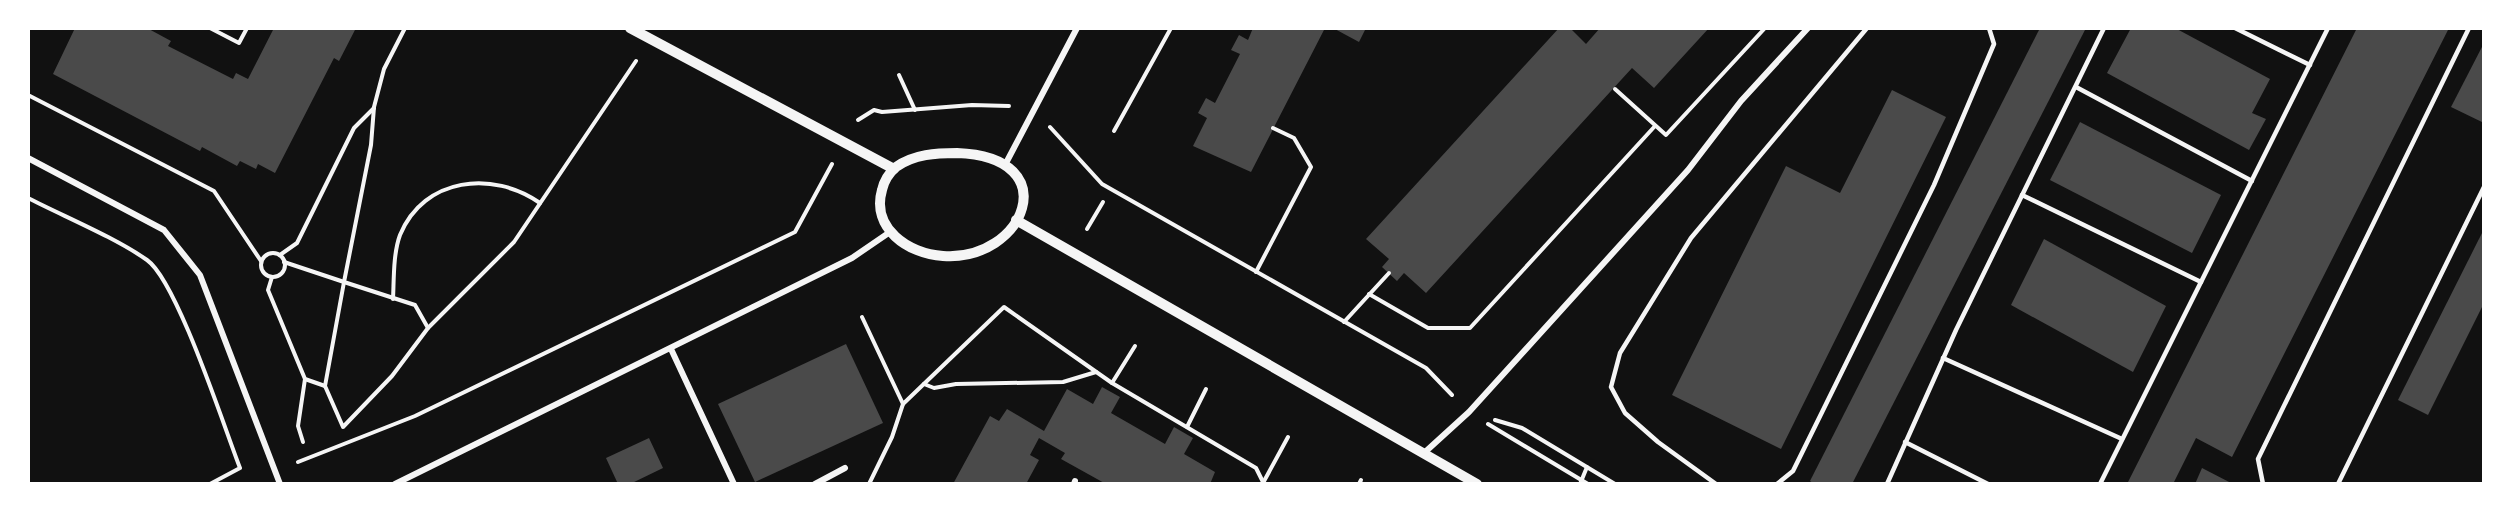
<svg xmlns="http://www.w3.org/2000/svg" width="2512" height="512" font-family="'IBM Plex Sans',sans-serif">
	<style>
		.building { fill: #4a4a4a }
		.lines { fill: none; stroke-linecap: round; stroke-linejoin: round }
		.path { stroke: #f5f5f5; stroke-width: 4 }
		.service { stroke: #f5f5f5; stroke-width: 4.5 }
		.minor { stroke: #f5f5f5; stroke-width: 6 }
		.tertiary { stroke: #f5f5f5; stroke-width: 10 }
	</style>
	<rect width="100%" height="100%" fill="#111"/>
	<!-- building -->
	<g class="building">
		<path d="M 75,28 L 147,28 L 171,41 L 168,46 L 233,79 L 236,73 L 248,79 L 274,28 L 356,28 L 339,61 L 334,58 L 275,173 L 258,164 L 256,169 L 240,161 L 237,166 L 202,147 L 200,151 L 53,74 Z"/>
		<path d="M 1253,28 L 1325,28 L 1251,172 L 1193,146 L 1207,118 L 1198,113 L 1206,98 L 1215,103 L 1240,54 L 1231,50 L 1239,35 L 1248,40 Z"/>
		<path d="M 1333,28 L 1366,28 L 1359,42 Z"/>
		<path d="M 1559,28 L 1570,28 L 1586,44 L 1600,28 L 1709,28 L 1654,88 L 1632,68 L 1426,293 L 1404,273 L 1397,281 L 1382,267 L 1389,259 L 1366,239 Z"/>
		<path d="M 2040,28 L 2086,28 L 1852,484 L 1814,484 L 1810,481 Z"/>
		<path d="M 2131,28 L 2175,28 L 2270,79 L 2252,113 L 2266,119 L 2249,150 L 2107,73 Z"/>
		<path d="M 2357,28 L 2449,28 L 2232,457 L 2196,438 L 2173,484 L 2127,484 Z"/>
		<path d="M 2484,43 L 2484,123 L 2451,107 Z"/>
		<path d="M 1892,90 L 1946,117 L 1781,449 L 1672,395 L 1786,166 L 1840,193 Z"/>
		<path d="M 2080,122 L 2221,195 L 2192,253 L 2050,180 Z"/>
		<path d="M 2484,229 L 2484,303 L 2428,415 L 2398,400 Z"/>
		<path d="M 2044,239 L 2166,306 L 2133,372 L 2011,305 Z"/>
		<path d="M 846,344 L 883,423 L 755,482 L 718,404 Z"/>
		<path d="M 1102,387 L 1120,397 L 1111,413 L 1165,444 L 1174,427 L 1193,438 L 1184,454 L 1215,472 L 1210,484 L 1106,484 L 1061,459 L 1065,453 L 1039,438 L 1030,455 L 1039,460 L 1026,484 L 953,484 L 990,416 L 999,421 L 1007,409 L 1044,431 L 1067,389 L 1093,404 Z"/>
		<path d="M 649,438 L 663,468 L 630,484 L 618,484 L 606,458 Z"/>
		<path d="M 2202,468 L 2233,484 L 2195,484 Z"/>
	</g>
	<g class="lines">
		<!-- path -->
		<g class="path">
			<path d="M 210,28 L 239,43 L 247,28"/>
			<path d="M 405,28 L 384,69 L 374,107 L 371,145 L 344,282 L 415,305 L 428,328"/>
			<path d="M 899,75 L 915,110"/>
			<path d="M 1615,89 L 1666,135 L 1765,28"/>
			<path d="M 28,95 L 214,191 L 261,261"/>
			<path d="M 858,120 L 874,110 L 882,112 L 972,105 L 1009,106"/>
			<path d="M 1050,127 L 1102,184 L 1426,368 L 1452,395"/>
			<path d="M 1114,131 L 1171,28"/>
			<path d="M 28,198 C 65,217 114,237 147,260 C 177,281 224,427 240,468 L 210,484"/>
			<path d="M 1087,229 L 1103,202"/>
			<circle cx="273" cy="265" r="12"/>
			<path d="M 280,255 L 297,243 L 354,128 L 374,108"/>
			<path d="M 284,262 L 344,282 L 325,386 L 343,427 L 392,376 L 428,328 L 514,242 L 636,61"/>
			<path d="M 1256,272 L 1311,167 L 1294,138 L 1273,128"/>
			<path d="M 272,277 L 268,290 L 305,379 L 325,386"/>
			<path d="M 1369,294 L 1428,328 L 1470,328 L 1655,126"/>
			<path d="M 393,299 C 394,280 393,254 400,235 C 424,177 493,170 540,203"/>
			<path d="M 862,317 L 903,404 L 1004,307 L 1112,383 L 1256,468 L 1264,484"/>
			<path d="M 1344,322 L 1389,273"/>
			<path d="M 1112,383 L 1135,346"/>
			<path d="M 924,384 L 934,388 L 956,384 L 1063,382 L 1096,372"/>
			<path d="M 1495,420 L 1522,428 L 1615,484"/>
			<path d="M 1488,424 L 1588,484"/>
			<path d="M 1187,427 L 1206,389"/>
			<path d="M 303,442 L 298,426 L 305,379"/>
			<path d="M 298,462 L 415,416 L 795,232 L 832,164"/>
			<path d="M 1263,483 L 1288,437"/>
			<path d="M 869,484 L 892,437 L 903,404"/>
			<path d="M 1359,484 L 1361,480"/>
			<path d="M 1580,484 L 1587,467"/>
		</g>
		<!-- service -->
		<g class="service">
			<path d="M 2235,28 L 2310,65"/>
			<path d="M 2076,87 L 2252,181"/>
			<path d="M 2022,195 L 2201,282"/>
			<path d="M 1943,358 L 2122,439"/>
			<path d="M 1905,442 L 1988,484"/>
			<path d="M 1716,484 L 1658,442 L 1625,413 L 1611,387 L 1620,353 L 1691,238 L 1867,28"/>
			<path d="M 1777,484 L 1793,471 L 1934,185 L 1994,44 L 1989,28"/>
			<path d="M 1887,484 L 1956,330 L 2104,28"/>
			<path d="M 2100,484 L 2328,28"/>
			<path d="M 2263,484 L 2258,459 L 2469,28"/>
			<path d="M 2338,484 L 2484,187"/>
		</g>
		<!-- minor -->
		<g class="minor">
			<path d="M 28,158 L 164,230 L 200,275 L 280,484"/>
			<path d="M 1006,163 L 1077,28"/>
			<path d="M 671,349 L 734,484"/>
			<path d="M 1424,453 L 1469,412 L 1688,170 L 1741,101 L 1808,28"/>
			<path d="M 395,484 L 852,258 L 890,232"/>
			<path d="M 815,484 L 845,468"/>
			<path d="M 1074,484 L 1075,481"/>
		</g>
		<!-- tertiary -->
		<g class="tertiary">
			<path d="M 630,28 L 894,169"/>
			<path d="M 957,153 C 1068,157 1024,262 943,256 C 908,254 871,228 882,190 C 884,181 889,173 896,167 C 914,154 937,153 957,153 Z"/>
			<path d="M 1016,220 L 1477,484"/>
		</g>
	</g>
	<!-- border -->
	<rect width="2512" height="512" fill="none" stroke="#ffffff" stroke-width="60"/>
</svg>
